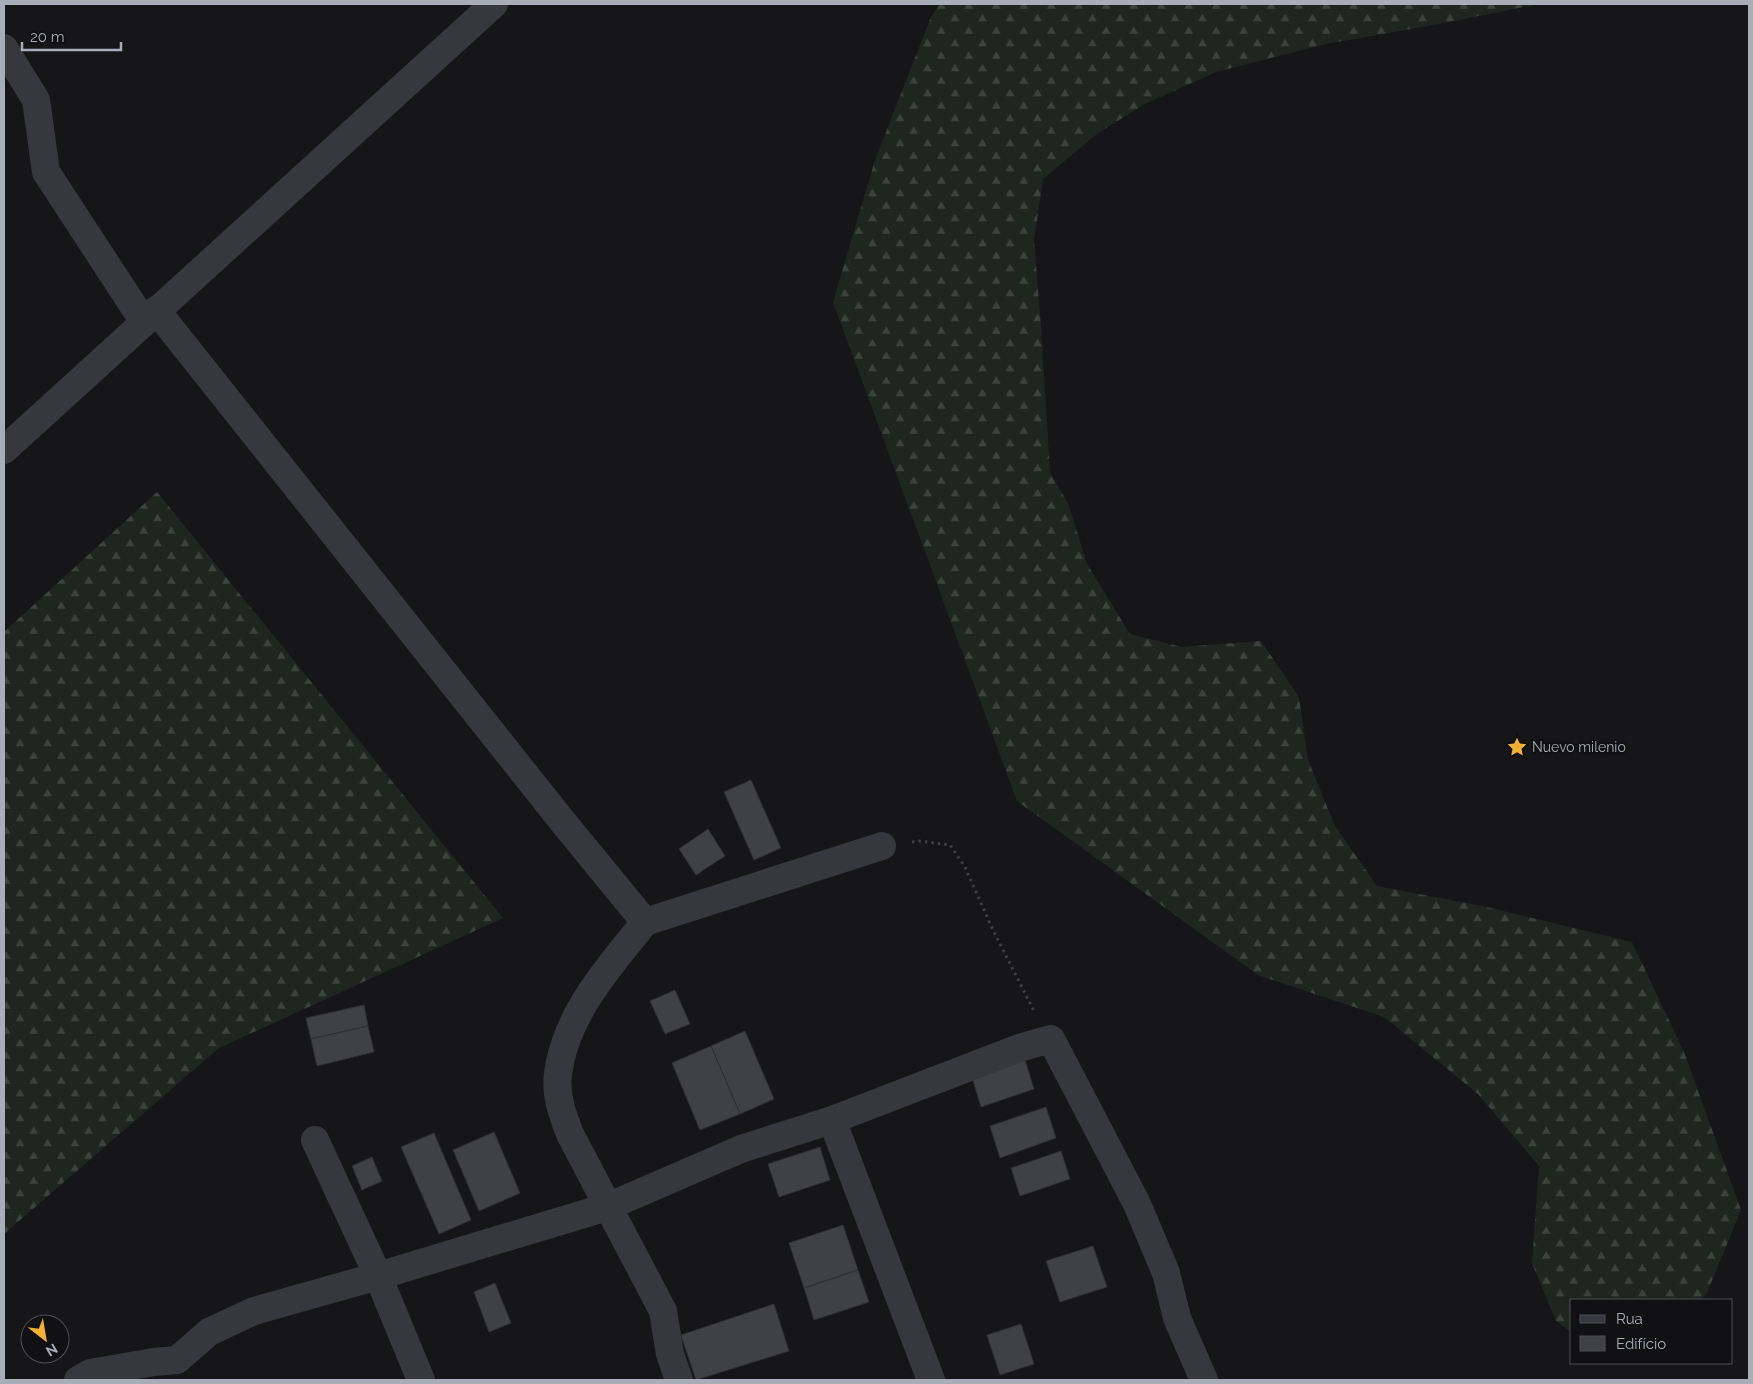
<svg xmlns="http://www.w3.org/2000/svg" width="1753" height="1384" font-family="Raleway,sans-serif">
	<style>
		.forest { fill: url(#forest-firs) }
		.building { fill: #404145; stroke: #303034 }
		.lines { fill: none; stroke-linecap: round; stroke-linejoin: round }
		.path { stroke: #3d3f44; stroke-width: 3; stroke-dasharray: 2.5 4; stroke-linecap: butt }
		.minor { stroke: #37383d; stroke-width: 28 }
		.labels { text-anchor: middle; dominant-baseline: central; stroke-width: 4.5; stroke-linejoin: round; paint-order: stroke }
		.poi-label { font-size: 14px; fill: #a8adb8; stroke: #111113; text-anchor: start }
	</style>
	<defs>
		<pattern id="forest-firs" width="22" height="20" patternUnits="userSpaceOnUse" patternTransform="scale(1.25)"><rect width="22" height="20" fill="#1e261f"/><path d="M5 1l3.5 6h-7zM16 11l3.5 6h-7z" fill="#3c433d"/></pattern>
	</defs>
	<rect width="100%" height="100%" fill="#161618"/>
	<!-- forest -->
	<g class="forest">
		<path d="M 940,4 L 1539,4 L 1439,24 L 1326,44 L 1216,72 L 1145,104 L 1098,133 L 1043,179 L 1034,240 L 1041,327 L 1050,473 L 1068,503 L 1087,564 L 1130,634 L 1182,647 L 1261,641 L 1299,697 L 1308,760 L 1335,826 L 1377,886 L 1487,907 L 1632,942 L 1684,1052 L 1741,1210 L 1706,1295 L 1701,1300 L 1572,1300 L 1572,1333 L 1556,1321 L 1532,1263 L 1539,1166 L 1478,1094 L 1384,1017 L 1258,975 L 1017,801 L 833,302 L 875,160 L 931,17 Z"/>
		<path d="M 157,492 L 503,918 L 219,1048 L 4,1234 L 4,632 Z"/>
	</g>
	<!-- building -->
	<g class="building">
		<path d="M 751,780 L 781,848 L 754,860 L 724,792 Z"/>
		<path d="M 708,829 L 725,856 L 696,875 L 679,849 Z"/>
		<path d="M 675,990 L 690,1024 L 665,1034 L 650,1001 Z"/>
		<path d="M 364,1005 L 368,1026 L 311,1039 L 306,1018 Z"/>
		<path d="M 368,1026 L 374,1052 L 317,1066 L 311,1039 Z"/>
		<path d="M 745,1031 L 774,1099 L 740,1114 L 711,1046 Z"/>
		<path d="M 711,1046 L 740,1114 L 700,1130 L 672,1063 Z"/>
		<path d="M 1024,1057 L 1034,1089 L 981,1107 L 971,1074 Z"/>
		<path d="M 1046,1107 L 1056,1138 L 1000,1158 L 990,1126 Z"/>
		<path d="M 494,1132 L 520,1193 L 479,1211 L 453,1150 Z"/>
		<path d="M 434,1133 L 471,1220 L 439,1234 L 401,1147 Z"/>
		<path d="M 820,1147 L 830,1180 L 779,1197 L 768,1164 Z"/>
		<path d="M 1061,1151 L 1070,1179 L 1020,1196 L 1011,1168 Z"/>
		<path d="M 372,1157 L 382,1181 L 362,1190 L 352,1166 Z"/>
		<path d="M 843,1225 L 858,1270 L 804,1288 L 789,1243 Z"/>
		<path d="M 1093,1246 L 1107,1287 L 1060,1302 L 1046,1261 Z"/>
		<path d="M 858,1270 L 869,1302 L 814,1320 L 804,1288 Z"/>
		<path d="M 495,1283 L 511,1323 L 489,1332 L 474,1292 Z"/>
		<path d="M 774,1304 L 789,1351 L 696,1380 L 681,1335 Z"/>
		<path d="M 1021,1324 L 1034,1364 L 1000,1375 L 987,1335 Z"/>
	</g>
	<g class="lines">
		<!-- path -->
		<path class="path" d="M 912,842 L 919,841 L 950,845 L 965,867 L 992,928 L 1035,1013"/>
		<!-- minor -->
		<g class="minor">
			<path d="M 4,48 L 36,100 L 46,172 L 144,322"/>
			<path d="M 156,310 L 563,822 L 645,922 C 609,967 565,1015 558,1074 C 555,1095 563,1116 570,1134 L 663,1311 L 670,1354 L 679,1380"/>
			<path d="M 4,450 L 494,4"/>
			<path d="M 645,922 L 882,846"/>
			<path d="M 832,1120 L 931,1380"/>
			<path d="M 315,1140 L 378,1276 L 421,1380"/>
			<path d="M 78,1380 L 90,1373 L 154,1362 L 177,1360 L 209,1332 L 254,1311 L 378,1276 L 607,1207 L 741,1149 L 832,1120 L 1019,1048 L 1051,1039 L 1137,1204 L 1166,1273 L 1177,1318 L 1204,1380"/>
		</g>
	</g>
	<!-- icons -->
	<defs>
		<symbol id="sight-bare" viewBox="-9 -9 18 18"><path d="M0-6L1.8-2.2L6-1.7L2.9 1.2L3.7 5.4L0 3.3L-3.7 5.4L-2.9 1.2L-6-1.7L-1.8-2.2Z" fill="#f2b134" stroke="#111113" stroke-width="2.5" paint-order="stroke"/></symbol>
	</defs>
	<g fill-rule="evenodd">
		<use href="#sight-bare" x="1503" y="733" width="28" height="28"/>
	</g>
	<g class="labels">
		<!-- poi labels -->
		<g class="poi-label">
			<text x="1532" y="747">Nuevo milenio</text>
		</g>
	</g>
	<!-- border -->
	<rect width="1753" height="1384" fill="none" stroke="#a8adb8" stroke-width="10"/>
	<!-- legend -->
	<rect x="1570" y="1299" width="162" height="65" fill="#111113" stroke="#4d4f55"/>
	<rect x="1580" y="1315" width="25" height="8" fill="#37383d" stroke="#4d4f55"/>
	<text x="1616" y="1324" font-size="15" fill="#a8adb8">Rua</text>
	<rect x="1580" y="1336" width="25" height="15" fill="#404145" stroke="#4d4f55"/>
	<text x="1616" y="1349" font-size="15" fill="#a8adb8">Edifício</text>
	<!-- north arrow -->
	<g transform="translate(45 1339) rotate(149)"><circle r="24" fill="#111113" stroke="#4d4f55"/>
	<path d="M0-4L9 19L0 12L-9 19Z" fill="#f2b134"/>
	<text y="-8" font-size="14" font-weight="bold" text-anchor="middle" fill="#a8adb8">N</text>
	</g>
	<!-- scale -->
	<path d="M22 42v8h99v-8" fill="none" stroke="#a8adb8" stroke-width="2.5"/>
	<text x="30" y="42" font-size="15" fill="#a8adb8" stroke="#111113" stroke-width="4" paint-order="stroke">20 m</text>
</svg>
